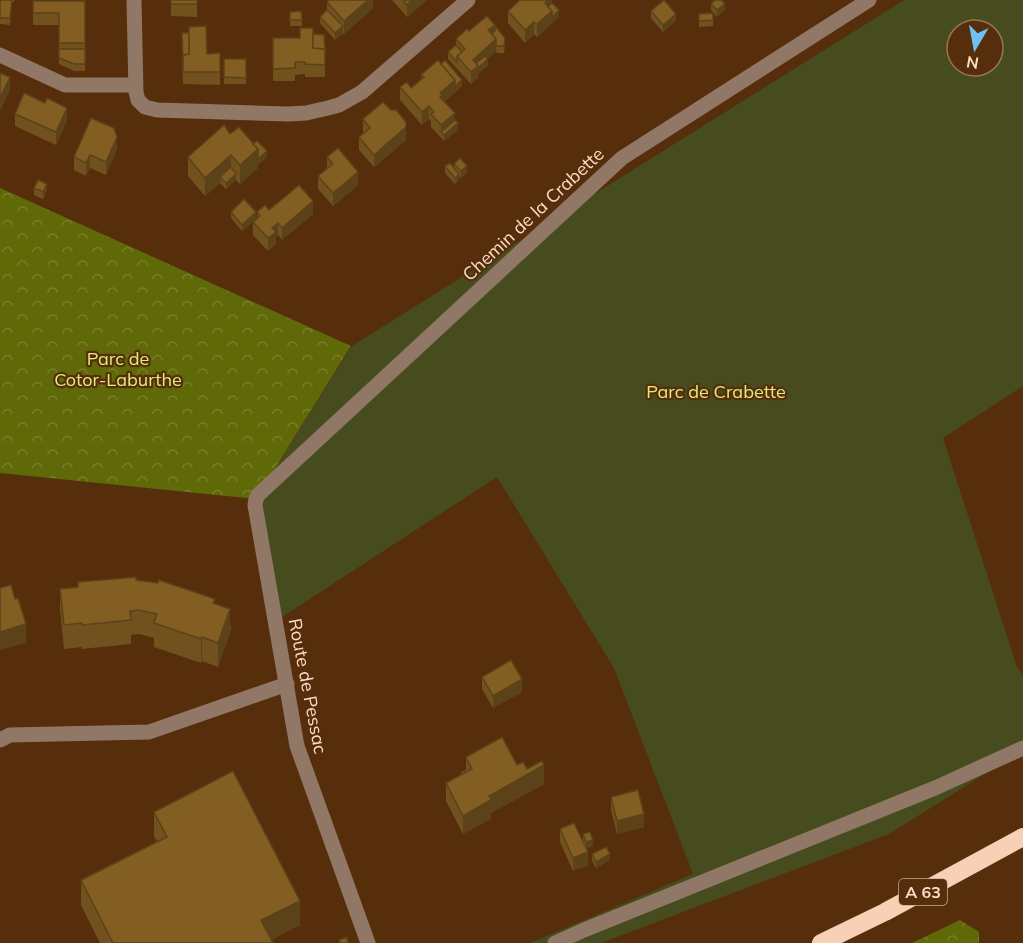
<svg xmlns="http://www.w3.org/2000/svg" width="1023" height="943" font-family="Mulish,sans-serif">
	<style>
		.green { fill: #464c1e; fill-rule: evenodd }
		.forest { fill: url(#forest-crowns) }
		.lines { fill: none; stroke-linecap: round; stroke-linejoin: round }
		.minor { stroke: #917765; stroke-width: 15 }
		.highway { stroke: #f7d0b6; stroke-width: 18 }
		.wall { fill: #71511e }
		.shaded-wall { fill: #5c4218 }
		.building { fill: #835e23; stroke: #5c4218; stroke-width: 1.5 }
		.labels { text-anchor: middle; dominant-baseline: central; stroke-width: 4.5; stroke-linejoin: round; paint-order: stroke }
		.shield { fill: #562e0c; stroke: #cba88f; stroke-width: 1.5 }
		.shield-label { font-size: 16px; font-weight: bold; fill: #fdddc7 }
		.street-label { font-size: 18px; fill: #fdddc7; stroke: #562e0c }
		.park-label { font-size: 18px; fill: #dded7b; stroke: #562e0c }
	</style>
	<defs>
		<pattern id="forest-crowns" width="20" height="18" patternUnits="userSpaceOnUse" patternTransform="scale(1.5)"><rect width="20" height="18" fill="#606907"/><path d="M2 6a3 3 0 1 1 6 0M12 15a3 3 0 1 1 6 0" fill="none" stroke="#787e2a"/></pattern>
	</defs>
	<rect width="100%" height="100%" fill="#562e0c"/>
	<!-- green -->
	<path class="green" d="M 904,0 L 1023,0 L 1023,386 L 943,438 L 1017,667 L 1023,676 L 1023,750 L 889,834 L 601,943 L 530,943 L 693,874 L 614,668 L 497,477 L 276,621 L 256,499 L 352,346 ZM 957,30 L 993,30 L 993,66 L 957,66 Z"/>
	<!-- forest -->
	<g class="forest">
		<path d="M 0,188 L 351,346 L 256,499 L 0,473 Z"/>
		<path d="M 960,920 L 979,932 L 979,943 L 912,943 Z"/>
	</g>
	<g class="lines">
		<!-- minor -->
		<g class="minor">
			<path d="M 134,0 L 136,92 L 138,100 L 145,107 L 157,110 L 288,114 L 306,113 L 328,108 L 339,105 L 362,92 L 468,0"/>
			<path d="M 0,55 L 65,85 L 134,85"/>
			<path d="M 0,740 L 10,735 L 149,732 L 287,684"/>
			<path d="M 368,943 L 297,746 L 255,505 L 256,499 L 258,495 L 622,158 L 869,0"/>
			<path d="M 555,943 L 584,930 L 935,788 L 1023,748"/>
		</g>
		<!-- highway -->
		<path class="highway" d="M 821,943 L 885,912 L 1023,837"/>
	</g>
	<!-- wall -->
	<g class="wall">
		<path d="M 0,0 L 14,0 L 14,2 L 12,2 L 10,25 L 0,24 Z"/>
		<path d="M 171,0 L 197,0 L 197,17 L 171,16 Z"/>
		<path d="M 328,0 L 373,0 L 373,8 L 344,34 L 343,33 L 335,40 L 320,23 L 320,17 L 327,10 L 327,2 Z"/>
		<path d="M 392,0 L 427,0 L 407,17 Z"/>
		<path d="M 552,0 L 552,3 L 559,17 L 537,37 L 534,34 L 525,43 L 508,23 L 508,11 Z"/>
		<path d="M 33,1 L 85,1 L 85,71 L 74,71 L 59,64 L 59,25 L 33,25 Z"/>
		<path d="M 711,4 L 725,10 L 717,17 L 711,10 Z"/>
		<path d="M 301,11 L 302,26 L 290,26 L 290,12 Z"/>
		<path d="M 651,11 L 676,20 L 663,32 L 651,18 Z"/>
		<path d="M 699,14 L 713,20 L 713,26 L 699,27 Z"/>
		<path d="M 495,26 L 505,44 L 504,53 L 497,53 L 496,51 L 488,59 L 488,65 L 478,74 L 478,78 L 471,84 L 448,59 L 448,52 L 456,45 L 456,39 L 469,31 Z"/>
		<path d="M 182,33 L 207,53 L 220,53 L 220,85 L 183,84 Z"/>
		<path d="M 273,38 L 313,41 L 325,49 L 325,77 L 305,77 L 305,74 L 295,75 L 295,81 L 273,81 Z"/>
		<rect x="224" y="59" width="22" height="25"/>
		<path d="M 421,75 L 462,86 L 444,102 L 455,120 L 458,130 L 444,141 L 431,127 L 431,121 L 429,119 L 422,125 L 400,100 L 400,87 L 411,88 L 421,79 Z"/>
		<path d="M 15,114 L 67,120 L 56,145 L 15,126 Z"/>
		<path d="M 363,119 L 406,140 L 374,167 L 359,150 L 359,137 L 364,133 L 363,132 Z"/>
		<path d="M 230,134 L 253,144 L 267,157 L 258,165 L 258,168 L 240,184 L 236,180 L 226,189 L 220,183 L 205,196 L 188,176 L 188,157 Z"/>
		<path d="M 117,149 L 106,175 L 90,168 L 86,176 L 74,170 L 74,157 Z"/>
		<path d="M 327,157 L 358,185 L 333,206 L 318,189 L 318,176 L 327,168 Z"/>
		<path d="M 454,164 L 467,172 L 461,178 L 459,176 L 459,180 L 455,184 L 445,173 L 445,166 L 454,167 Z"/>
		<path d="M 34,188 L 47,190 L 43,199 L 34,195 Z"/>
		<path d="M 269,210 L 313,214 L 282,240 L 278,235 L 276,237 L 276,244 L 268,251 L 253,235 L 253,222 L 257,218 L 257,212 Z"/>
		<path d="M 231,212 L 256,219 L 242,231 L 231,218 Z"/>
		<path d="M 136,580 L 215,603 L 230,622 L 231,629 L 218,667 L 202,661 L 201,663 L 154,647 L 154,638 L 139,634 L 131,635 L 131,644 L 82,649 L 82,647 L 64,649 L 60,609 L 60,589 Z"/>
		<path d="M 482,677 L 522,692 L 493,708 L 482,689 Z"/>
		<path d="M 466,757 L 513,759 L 518,765 L 527,769 L 544,784 L 491,813 L 491,819 L 463,834 L 446,801 L 446,783 L 461,774 L 461,772 L 466,770 Z"/>
		<path d="M 611,797 L 644,827 L 617,834 L 611,810 Z"/>
		<path d="M 154,812 L 300,925 L 271,940 L 273,943 L 100,943 L 81,905 L 81,880 L 157,842 L 154,836 Z"/>
		<path d="M 560,829 L 583,841 L 583,834 L 593,846 L 586,849 L 588,865 L 573,871 L 560,842 Z"/>
		<path d="M 592,854 L 610,860 L 596,868 L 592,861 Z"/>
	</g>
	<!-- shaded-wall -->
	<g class="shaded-wall">
		<path d="M 368,0 L 373,0 L 373,8 L 344,34 L 344,21 Z"/>
		<path d="M 412,0 L 426,0 L 426,1 L 407,17 L 407,5 Z"/>
		<path d="M 548,0 L 552,0 L 552,9 L 548,13 L 545,3 Z"/>
		<path d="M 725,4 L 725,10 L 717,17 L 717,10 Z"/>
		<path d="M 559,10 L 559,17 L 537,37 L 537,24 L 552,11 Z"/>
		<path d="M 676,14 L 676,20 L 663,32 L 663,25 Z"/>
		<path d="M 534,22 L 534,34 L 525,43 L 525,30 Z"/>
		<path d="M 495,25 L 495,37 L 488,30 Z"/>
		<path d="M 343,26 L 343,33 L 335,40 L 335,33 Z"/>
		<path d="M 496,39 L 496,51 L 488,59 L 488,65 L 478,74 L 478,78 L 471,84 L 471,72 L 473,60 Z"/>
		<path d="M 10,77 L 10,90 L 0,111 L 0,98 Z"/>
		<path d="M 455,80 L 455,92 L 442,104 L 442,108 L 440,93 Z"/>
		<path d="M 462,80 L 462,86 L 455,92 L 455,86 Z"/>
		<path d="M 429,106 L 429,119 L 422,125 L 422,112 Z"/>
		<path d="M 67,108 L 67,120 L 56,145 L 56,132 Z"/>
		<path d="M 455,113 L 455,126 L 458,123 L 458,130 L 444,141 L 444,135 L 441,132 L 441,138 L 441,125 Z"/>
		<path d="M 406,122 L 406,140 L 374,167 L 374,155 Z"/>
		<path d="M 117,137 L 117,149 L 106,175 L 106,162 Z"/>
		<path d="M 258,149 L 267,151 L 267,157 L 258,165 L 258,168 L 240,184 L 240,165 Z"/>
		<path d="M 90,155 L 90,168 L 86,176 L 86,163 Z"/>
		<path d="M 231,155 L 231,174 L 220,177 L 220,183 L 205,196 L 205,178 Z"/>
		<path d="M 467,166 L 467,172 L 461,178 L 461,171 Z"/>
		<path d="M 358,172 L 358,185 L 333,206 L 333,193 Z"/>
		<path d="M 236,174 L 236,180 L 226,189 L 226,183 Z"/>
		<path d="M 459,174 L 459,180 L 455,184 L 455,178 Z"/>
		<path d="M 47,184 L 47,190 L 43,199 L 43,192 Z"/>
		<path d="M 313,201 L 313,214 L 282,240 L 282,228 Z"/>
		<path d="M 256,212 L 256,219 L 242,231 L 242,225 Z"/>
		<path d="M 278,223 L 278,235 L 276,237 L 276,244 L 268,251 L 268,238 L 272,228 Z"/>
		<path d="M 230,609 L 230,633 L 218,667 L 218,643 Z"/>
		<path d="M 26,624 L 26,643 L 0,650 L 0,632 Z"/>
		<path d="M 202,637 L 202,661 L 201,663 L 201,639 Z"/>
		<path d="M 522,679 L 522,692 L 493,708 L 493,696 Z"/>
		<path d="M 544,765 L 544,784 L 491,813 L 491,819 L 463,834 L 463,816 L 489,796 Z"/>
		<path d="M 644,814 L 644,827 L 617,834 L 617,821 Z"/>
		<path d="M 593,840 L 593,846 L 586,849 L 586,842 Z"/>
		<path d="M 588,852 L 588,865 L 573,871 L 573,858 Z"/>
		<path d="M 610,854 L 610,860 L 596,868 L 596,862 Z"/>
		<path d="M 300,901 L 300,925 L 264,943 L 261,920 Z"/>
	</g>
	<!-- building -->
	<g class="building">
		<path d="M 0,0 L 12,0 L 10,18 L 0,18 Z"/>
		<rect x="171" y="0" width="26" height="4"/>
		<path d="M 329,0 L 368,0 L 344,21 L 327,2 Z"/>
		<path d="M 403,0 L 412,0 L 407,5 Z"/>
		<path d="M 520,0 L 548,0 L 545,3 L 552,11 L 537,24 L 534,22 L 525,30 L 508,11 Z"/>
		<path d="M 664,0 L 676,14 L 663,25 L 651,11 Z"/>
		<path d="M 715,0 L 721,0 L 725,4 L 717,10 L 711,4 Z"/>
		<path d="M 33,1 L 85,1 L 85,43 L 59,43 L 59,13 L 33,13 Z"/>
		<path d="M 552,3 L 559,10 L 552,17 L 552,11 L 548,7 Z"/>
		<path d="M 327,10 L 343,26 L 335,33 L 320,17 Z"/>
		<path d="M 301,11 L 302,20 L 290,20 L 290,12 Z"/>
		<path d="M 713,13 L 713,20 L 699,21 L 699,14 Z"/>
		<path d="M 487,16 L 495,25 L 488,30 L 496,39 L 473,60 L 478,66 L 471,72 L 457,56 L 465,49 L 456,39 L 467,29 L 469,31 Z"/>
		<path d="M 206,26 L 207,54 L 220,53 L 220,72 L 183,72 L 183,55 L 189,54 L 189,27 Z"/>
		<path d="M 495,26 L 505,38 L 504,46 L 497,46 L 496,45 L 496,39 L 492,34 L 495,31 Z"/>
		<path d="M 300,28 L 313,28 L 313,48 L 325,49 L 325,65 L 305,64 L 305,62 L 295,62 L 295,68 L 273,69 L 273,38 L 300,38 Z"/>
		<path d="M 182,33 L 189,33 L 189,54 L 183,55 L 183,61 Z"/>
		<path d="M 313,34 L 324,35 L 325,49 L 313,48 Z"/>
		<path d="M 456,45 L 462,52 L 457,56 L 457,62 L 448,52 Z"/>
		<path d="M 59,49 L 85,49 L 85,64 L 74,64 L 59,58 Z"/>
		<path d="M 485,56 L 488,59 L 478,68 L 478,66 L 476,63 Z"/>
		<path d="M 224,59 L 246,59 L 246,78 L 224,77 Z"/>
		<path d="M 438,60 L 455,80 L 440,93 L 442,95 L 440,97 L 455,113 L 441,125 L 431,114 L 434,112 L 429,106 L 422,112 L 400,87 L 407,82 L 411,88 L 424,77 L 421,75 Z"/>
		<path d="M 445,60 L 462,80 L 455,86 L 455,80 L 441,64 Z"/>
		<path d="M 0,73 L 10,77 L 0,98 Z"/>
		<path d="M 24,93 L 45,103 L 47,98 L 67,108 L 56,132 L 15,114 Z"/>
		<path d="M 383,102 L 391,110 L 396,110 L 406,122 L 406,127 L 374,155 L 359,137 L 370,128 L 363,119 Z"/>
		<path d="M 91,118 L 114,128 L 117,137 L 106,162 L 90,155 L 86,163 L 74,157 Z"/>
		<path d="M 455,120 L 458,123 L 444,135 L 441,132 Z"/>
		<path d="M 224,125 L 230,134 L 239,127 L 258,149 L 240,165 L 231,155 L 205,178 L 188,157 Z"/>
		<path d="M 257,141 L 267,151 L 258,159 L 258,149 L 253,144 Z"/>
		<path d="M 338,148 L 358,172 L 333,193 L 318,176 L 333,164 L 327,157 Z"/>
		<path d="M 460,158 L 467,166 L 461,171 L 454,164 Z"/>
		<path d="M 450,163 L 459,174 L 455,178 L 445,166 Z"/>
		<path d="M 231,167 L 236,174 L 226,183 L 220,177 Z"/>
		<path d="M 38,180 L 47,184 L 43,192 L 34,188 Z"/>
		<path d="M 299,185 L 313,201 L 282,228 L 278,223 L 272,228 L 276,232 L 268,238 L 253,222 L 260,216 L 257,212 L 265,205 L 269,210 Z"/>
		<path d="M 244,199 L 256,212 L 242,225 L 231,212 Z"/>
		<path d="M 136,577 L 136,580 L 158,583 L 159,580 L 215,599 L 213,603 L 230,609 L 218,643 L 202,637 L 201,639 L 154,623 L 157,614 L 139,610 L 130,611 L 131,620 L 82,625 L 82,623 L 64,625 L 60,589 L 78,587 L 78,582 Z"/>
		<path d="M 11,585 L 15,599 L 18,598 L 26,624 L 0,632 L 0,588 Z"/>
		<path d="M 511,660 L 522,679 L 493,696 L 482,677 Z"/>
		<path d="M 502,737 L 517,765 L 523,762 L 527,769 L 542,761 L 544,765 L 489,796 L 491,800 L 463,816 L 446,783 L 472,769 L 466,757 Z"/>
		<path d="M 233,771 L 300,901 L 261,920 L 273,943 L 113,943 L 81,880 L 167,837 L 154,812 Z"/>
		<path d="M 638,790 L 644,814 L 617,821 L 611,797 Z"/>
		<path d="M 574,823 L 588,852 L 573,858 L 560,829 Z"/>
		<path d="M 590,832 L 593,840 L 586,842 L 583,834 Z"/>
		<path d="M 606,847 L 610,854 L 596,862 L 592,854 Z"/>
		<path d="M 347,937 L 348,943 L 340,943 L 339,940 Z"/>
	</g>
	<g class="labels">
		<!-- shield labels -->
		<rect class="shield" x="899" y="879" width="48" height="26" rx="4.5"/>
		<g class="shield-label">
			<text x="923" y="892">A 63</text>
		</g>
		<!-- street labels -->
		<g class="street-label">
			<text transform="translate(533 214) rotate(-43)">Chemin de la Crabette</text>
			<text transform="translate(308 686) rotate(79)">Route de Pessac</text>
		</g>
		<!-- park labels -->
		<g class="park-label">
			<text x="118" y="358">Parc de<tspan x="118" dy="21">Cotor-Laburthe</tspan></text>
			<text x="716" y="391">Parc de Crabette</text>
		</g>
	</g>
	<!-- north arrow -->
	<g transform="translate(975 48) rotate(190)"><circle r="28" fill="#562e0c" stroke="#997457" stroke-width="1.5"/>
	<path d="M0-4.5L10 22L0 15L-10 22Z" fill="#6ec2f3"/>
	<text y="-9" font-size="16" font-weight="bold" text-anchor="middle" fill="#fdddc7">N</text>
	</g>
</svg>
